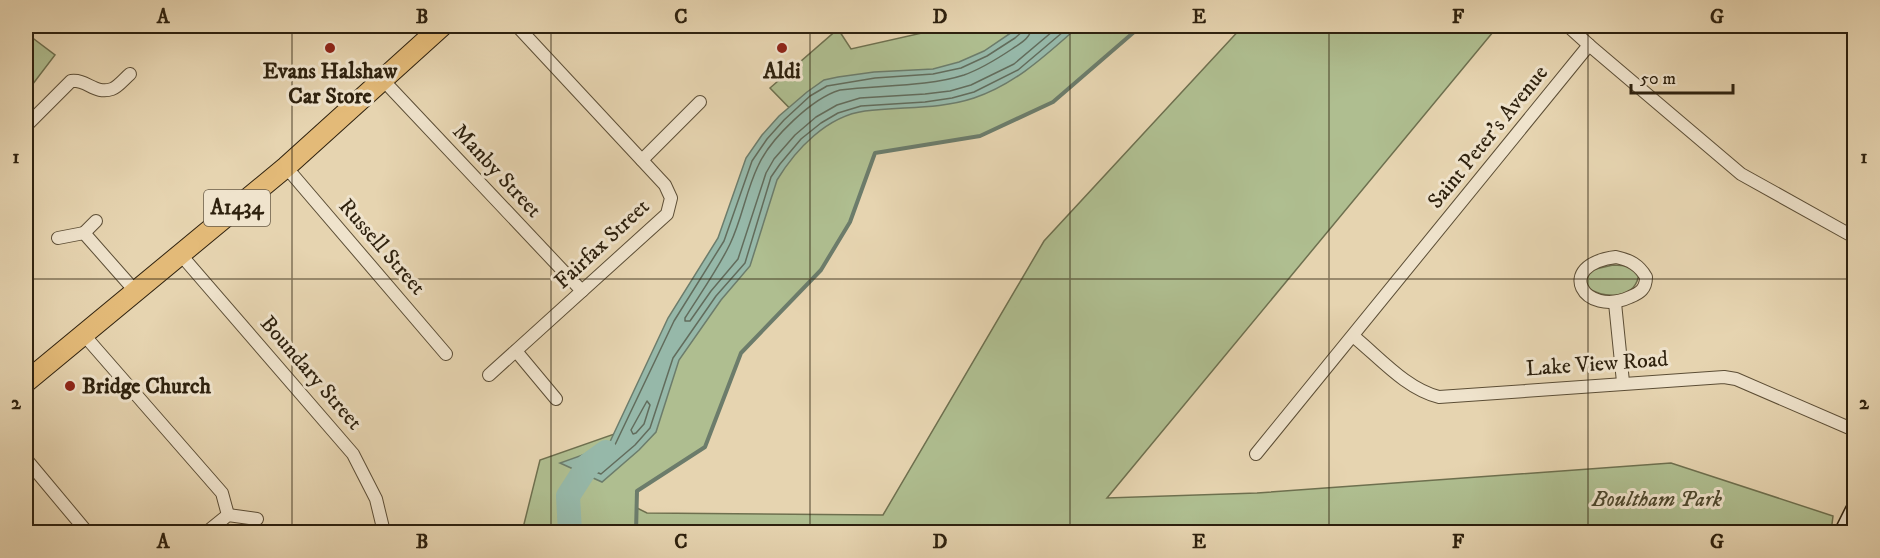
<svg xmlns="http://www.w3.org/2000/svg" width="1880" height="558" font-family="'IM FELL DW Pica',serif">
	<style>
		.green { fill: #afbe90; stroke: #6e704f; stroke-width: 1.5 }
		.water { fill: #96b8a9; stroke: #6c7c6b; stroke-width: 1.5 }
		.lines { fill: none; stroke-linecap: round; stroke-linejoin: round }
		.shore { stroke: #626c5c; stroke-width: 1.5 }
		.stream { stroke: #6c7c6b; stroke-width: 4 }
		.river { stroke: #96b8a9; stroke-width: 24 }
		.street-casing { stroke: #5c4e36; stroke-width: 14 }
		.secondary-casing { stroke: #2e210e; stroke-width: 19 }
		.primary-casing { stroke: #2e210e; stroke-width: 22 }
		.street { stroke: #efe3cc; stroke-width: 12 }
		.secondary { stroke: #efe3cc; stroke-width: 16 }
		.primary { stroke: #e3ba78; stroke-width: 20 }
		.grid { fill: none; stroke: #2e210e; stroke-width: 1.5; stroke-opacity: 0.55 }
		.poi-dot { fill: #8f2418; stroke: #efe3cc; stroke-width: 2 }
		.labels { text-anchor: middle; dominant-baseline: central; stroke-width: 6; stroke-linejoin: round; paint-order: stroke }
		.shield { fill: #efe3cc; stroke: #685b47; stroke-width: 1.5 }
		.shield-label { font-size: 21px; font-weight: bold; fill: #2e210e }
		.poi-label { font-size: 22px; font-weight: bold; fill: #2e210e; stroke: #efe3cc }
		.street-label { font-size: 22px; fill: #2e210e; stroke: #efe3cc }
		.park-label { font-size: 22px; font-style: italic; fill: #4e482e; stroke: #efe3cc }
		.neatline { fill: none; stroke: #2e210e; stroke-width: 2 }
		.grid-label { font-size: 20px; text-anchor: middle; font-weight: bold; fill: #2e210e }
	</style>
	<rect width="100%" height="100%" fill="#e6d4b0"/>
	<filter id="stains"><feTurbulence type="fractalNoise" baseFrequency=".00333" numOctaves="4"/><feColorMatrix values="0 0 0 0 .2 0 0 0 0 .09 0 0 0 0 .02 0 0 0 .5 -.17"/></filter>
	<radialGradient id="worn" r=".72"><stop offset=".6" stop-color="#630" stop-opacity="0"/><stop offset="1" stop-color="#630" stop-opacity=".3"/></radialGradient>
	<!-- green -->
	<g class="green">
		<path d="M 953,26 L 1141,26 L 1053,102 L 980,136 L 875,153 L 850,222 L 821,270 L 741,353 L 705,447 L 637,491 L 637,508 L 647,513 L 883,515 L 1044,241 L 1243,26 L 1498,26 L 1107,498 L 1257,493 L 1671,463 L 1833,516 L 1831,532 L 522,532 L 540,460 L 646,423 L 801,120 L 770,88 L 838,29 L 851,49 Z"/>
		<path d="M 26,33 L 55,55 L 26,93 Z"/>
		<path d="M 1613,265 L 1630,266 L 1639,273 C 1636,300 1606,299 1587,288 L 1586,278 L 1591,270 Z"/>
	</g>
	<!-- water -->
	<path class="water" d="M 1021,26 L 1079,26 C 1047,54 1016,84 974,98 C 938,110 901,106 865,111 C 827,116 796,149 777,180 L 750,266 L 721,300 L 679,360 L 656,432 L 639,450 L 602,482 L 560,463 L 608,446 L 668,318 L 718,238 L 746,158 L 762,135 L 779,116 L 807,92 L 824,80 L 838,77 L 874,72 L 933,69 L 959,62 L 984,51 Z"/>
	<g class="lines">
		<!-- shore -->
		<g class="shore">
			<path d="M 1024,26 L 1023,31 L 1015,38 L 987,56 L 961,68 L 933,74 L 875,78 L 827,86 L 810,96 L 784,120 L 767,139 L 752,161 L 724,241 L 674,321 L 613,449 L 610,452 L 582,461 L 581,466 L 601,474 L 635,445 L 650,428 L 673,358 L 716,296 L 745,263 L 771,177 L 780,164 L 801,139 L 821,123 L 838,113 L 861,106 L 925,102 L 952,98 L 974,92 L 1018,70 L 1070,26"/>
			<path d="M 1032,26 C 1031,38 1021,43 1012,49 C 997,59 981,69 964,75 C 927,87 879,85 840,90 C 812,98 770,139 758,166 C 746,191 742,219 730,244 C 718,269 700,294 685,318 L 685,321 L 690,321 L 711,291 L 738,259 L 766,173 L 774,159 L 795,135 L 816,117 L 837,105 L 860,98 L 925,94 L 950,91 L 971,85 L 1014,64 L 1059,26"/>
			<path d="M 647,401 L 650,405 L 644,424 L 636,433 L 633,434 L 631,430 Z"/>
		</g>
		<!-- stream -->
		<path class="stream" d="M 636,532 L 637,491 L 705,447 L 741,353 L 821,270 L 850,222 L 875,153 L 980,136 L 1053,102 L 1141,26"/>
		<!-- river -->
		<path class="river" d="M 570,532 L 568,496 L 588,465 L 606,452"/>
		<defs>
			<g id="street">
				<path d="M 1568,26 L 1589,45"/>
				<path d="M 383,80 L 582,291"/>
				<path d="M 26,126 L 71,81 C 87,79 95,95 112,89 C 118,87 125,78 130,74"/>
				<path d="M 642,160 L 700,102"/>
				<path d="M 286,167 L 446,354"/>
				<path d="M 84,233 L 96,221"/>
				<path d="M 58,238 L 84,233 L 136,292"/>
				<path d="M 181,255 L 353,454 L 376,499 L 384,532"/>
				<path d="M 1616,257 C 1630,260 1639,265 1646,277 C 1646,289 1640,293 1630,297 C 1584,318 1553,265 1616,257 Z"/>
				<path d="M 1615,303 L 1623,382"/>
				<path d="M 84,335 L 222,493 L 228,515"/>
				<path d="M 1353,336 C 1379,357 1406,389 1439,397 L 1724,377 L 1736,379 L 1854,430"/>
				<path d="M 516,351 L 556,399"/>
				<path d="M 489,375 L 667,214 L 671,198 L 665,185 L 517,26"/>
				<path d="M 1256,454 L 1589,45 L 1741,174 L 1854,237"/>
				<path d="M 26,459 L 87,532"/>
				<path d="M 207,532 L 228,515 L 257,519"/>
			</g>
			<path id="secondary" d="M 1843,532 L 1854,510"/>
			<path id="primary" d="M 26,382 L 286,167 L 442,26"/>
		</defs>
		<!-- street casing -->
		<use href="#street" class="street-casing"/>
		<!-- secondary casing -->
		<use href="#secondary" class="secondary-casing"/>
		<!-- primary casing -->
		<use href="#primary" class="primary-casing"/>
		<!-- street -->
		<use href="#street" class="street"/>
		<!-- secondary -->
		<use href="#secondary" class="secondary"/>
		<!-- primary -->
		<use href="#primary" class="primary"/>
	</g>
	<!-- grid -->
	<path class="grid" d="M 292,26 L 292,532M 551,26 L 551,532M 810,26 L 810,532M 1070,26 L 1070,532M 1329,26 L 1329,532M 1588,26 L 1588,532M 26,279 L 1854,279"/>
	<!-- markers -->
	<g class="poi-dot">
		<circle cx="330" cy="48" r="6"/>
		<circle cx="782" cy="48" r="6"/>
		<circle cx="70" cy="386" r="6"/>
	</g>
	<g class="labels">
		<!-- shield labels -->
		<rect class="shield" x="204" y="190" width="66" height="36" rx="4.5"/>
		<g class="shield-label">
			<text x="237" y="208">A1434</text>
		</g>
		<!-- poi labels -->
		<g class="poi-label">
			<text x="330" y="71">Evans Halshaw<tspan x="330" dy="25">Car Store</tspan></text>
			<text x="782" y="71">Aldi</text>
			<text x="82" y="386" text-anchor="start">Bridge Church</text>
		</g>
		<!-- street labels -->
		<g class="street-label">
			<text transform="translate(1488 137) rotate(-51)">Saint Peter's Avenue</text>
			<text transform="translate(497 171) rotate(47)">Manby Street</text>
			<text transform="translate(602 244) rotate(-43)">Fairfax Street</text>
			<text transform="translate(382 247) rotate(49)">Russell Street</text>
			<text transform="translate(1597 364) rotate(-4)">Lake View Road</text>
			<text transform="translate(311 373) rotate(49)">Boundary Street</text>
		</g>
		<!-- park labels -->
		<g class="park-label">
			<text x="1657" y="499">Boultham Park</text>
		</g>
	</g>
	<!-- margin -->
	<rect width="1880" height="558" fill="none" stroke="#e6d4b0" stroke-width="66"/>
	<!-- scale -->
	<path d="M1631 84v9h102v-9" fill="none" stroke="#2e210e" stroke-width="3"/>
	<text x="1640" y="84" font-size="18" fill="#2e210e" stroke="#efe3cc" stroke-width="4.5" paint-order="stroke">50 m</text>
	<rect x="33" y="33" width="1814" height="492" class="neatline"/>
	<g class="grid-label">
		<text x="163" y="23">A</text>
		<text x="422" y="23">B</text>
		<text x="681" y="23">C</text>
		<text x="940" y="23">D</text>
		<text x="1199" y="23">E</text>
		<text x="1458" y="23">F</text>
		<text x="1717" y="23">G</text>
		<text x="16" y="163">1</text>
		<text x="1864" y="163">1</text>
		<text x="16" y="409">2</text>
		<text x="1864" y="409">2</text>
		<text x="163" y="548">A</text>
		<text x="422" y="548">B</text>
		<text x="681" y="548">C</text>
		<text x="940" y="548">D</text>
		<text x="1199" y="548">E</text>
		<text x="1458" y="548">F</text>
		<text x="1717" y="548">G</text>
	</g>
	<rect width="100%" height="100%" filter="url(#stains)"/>
	<rect width="100%" height="100%" fill="url(#worn)"/>
</svg>
